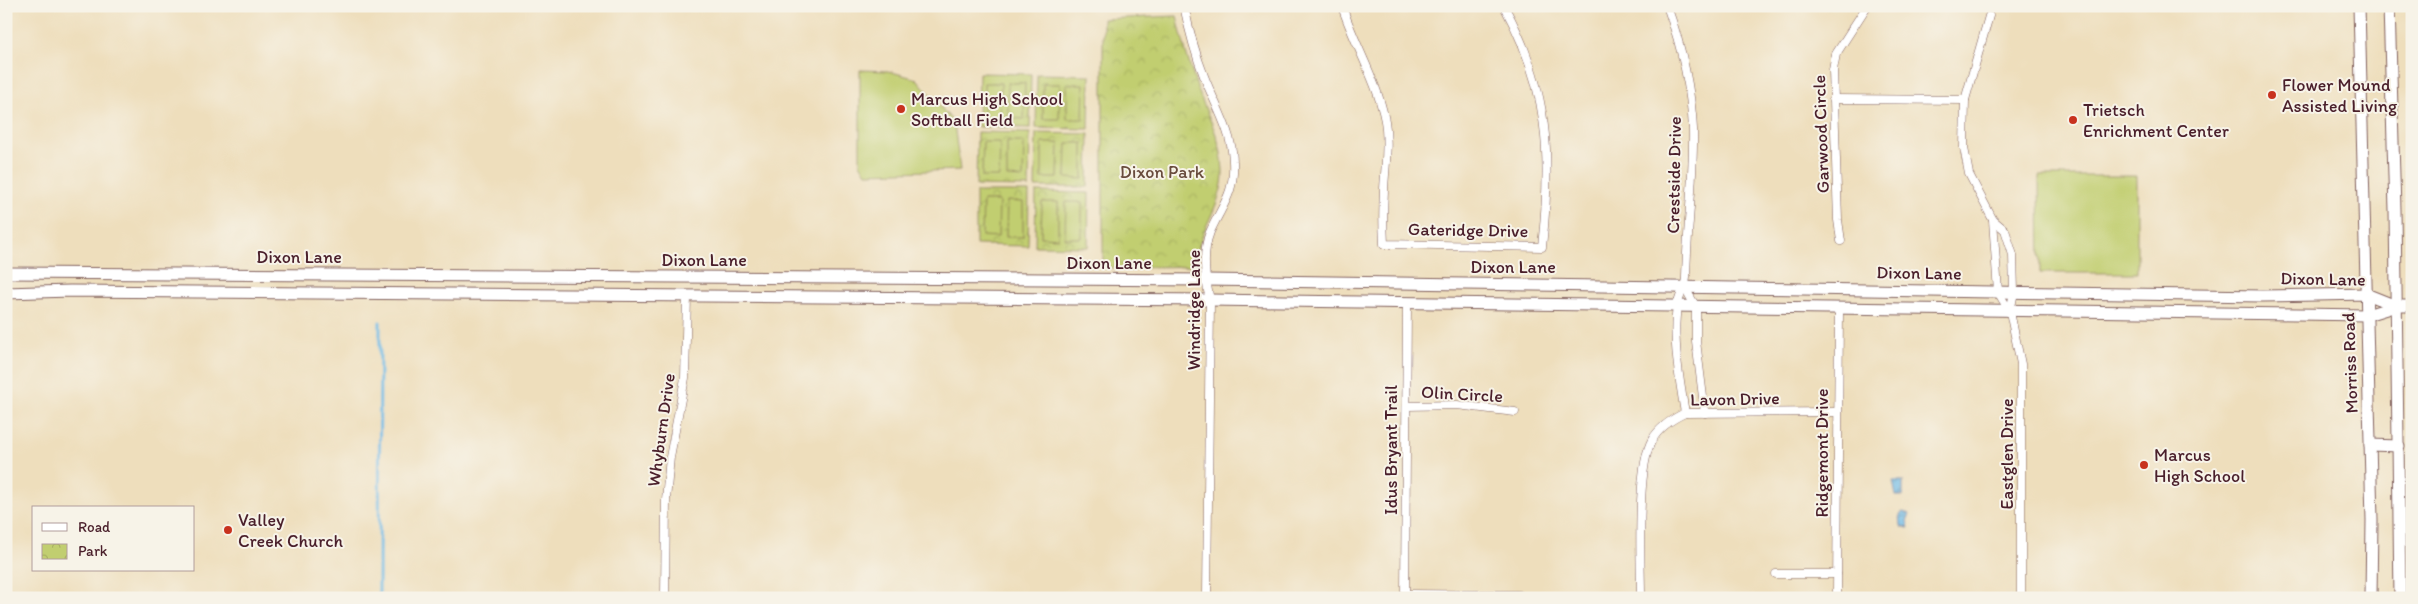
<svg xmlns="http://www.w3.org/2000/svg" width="2418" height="604" font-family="Itim,sans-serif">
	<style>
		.park { fill: url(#park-crowns); stroke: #86764e }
		.garden { fill: #c1ce70; stroke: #86764e }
		.water { fill: url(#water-waves); stroke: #5b6c88 }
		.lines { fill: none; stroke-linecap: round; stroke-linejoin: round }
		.stream { stroke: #6cb9e6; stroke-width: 3 }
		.minor-casing { stroke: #83625e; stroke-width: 9 }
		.secondary-casing { stroke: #83625e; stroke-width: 13 }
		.minor { stroke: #fff; stroke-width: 8 }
		.secondary { stroke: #fff; stroke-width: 11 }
		.poi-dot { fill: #c8321e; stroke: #f7f3e8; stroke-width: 2 }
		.labels { text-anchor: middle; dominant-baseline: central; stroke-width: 4; stroke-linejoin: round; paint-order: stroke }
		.poi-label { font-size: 18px; fill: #4a1f2b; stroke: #f7f3e8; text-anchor: start }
		.street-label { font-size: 18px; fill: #4a1f2b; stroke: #f7f3e8 }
		.park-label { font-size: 18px; fill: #684b3c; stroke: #f7f3e8 }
	</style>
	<defs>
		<pattern id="park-crowns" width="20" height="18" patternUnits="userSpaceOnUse" patternTransform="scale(1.25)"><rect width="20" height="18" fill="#c1ce70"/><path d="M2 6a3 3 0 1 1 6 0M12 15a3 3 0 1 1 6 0" fill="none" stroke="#a7b061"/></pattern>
		<pattern id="water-waves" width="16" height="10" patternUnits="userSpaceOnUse" patternTransform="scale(1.25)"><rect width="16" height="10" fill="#6cb9e6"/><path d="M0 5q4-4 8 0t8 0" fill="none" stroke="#5b96bb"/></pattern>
	</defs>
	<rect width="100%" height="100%" fill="#f7f3e8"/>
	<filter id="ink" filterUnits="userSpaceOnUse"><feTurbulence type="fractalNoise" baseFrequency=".02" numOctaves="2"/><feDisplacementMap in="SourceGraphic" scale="10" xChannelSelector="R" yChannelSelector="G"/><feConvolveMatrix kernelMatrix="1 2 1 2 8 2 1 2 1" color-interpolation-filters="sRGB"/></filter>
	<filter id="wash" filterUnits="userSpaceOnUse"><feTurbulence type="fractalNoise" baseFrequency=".0096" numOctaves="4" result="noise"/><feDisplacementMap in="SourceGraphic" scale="20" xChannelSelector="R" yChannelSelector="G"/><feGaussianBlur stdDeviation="1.12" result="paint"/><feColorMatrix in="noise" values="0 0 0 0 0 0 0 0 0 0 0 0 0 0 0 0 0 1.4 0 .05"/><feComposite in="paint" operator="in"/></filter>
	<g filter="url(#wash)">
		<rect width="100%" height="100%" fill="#eedebc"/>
		<!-- park -->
		<g class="park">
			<path d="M 1177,16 C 1182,40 1189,64 1197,87 C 1207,116 1222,138 1223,171 C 1224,205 1196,232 1196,266 L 1103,268 L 1103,19 Z"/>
			<path d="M 979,73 L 1031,74 L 1030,128 L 978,127 Z"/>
			<path d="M 1037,74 L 1090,75 L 1089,129 L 1036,128 Z"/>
			<path d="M 977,132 L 1030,133 L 1029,187 L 976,186 Z"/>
			<path d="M 1036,133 L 1089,134 L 1088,187 L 1035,187 Z"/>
			<path d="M 976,192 L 1029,192 L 1028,246 L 976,245 Z"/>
			<path d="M 1036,192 L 1089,193 L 1088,247 L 1035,246 Z"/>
		</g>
		<!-- garden -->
		<g class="garden">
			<path d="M 860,70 L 888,71 L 917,79 L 954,123 L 960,170 L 866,173 L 860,163 Z"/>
			<path d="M 984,83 L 1001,83 L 1000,118 L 984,118 Z"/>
			<path d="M 1008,83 L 1025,83 L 1024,119 L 1008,118 Z"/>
			<path d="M 1043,84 L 1060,84 L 1059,119 L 1043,119 Z"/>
			<path d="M 1067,84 L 1084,84 L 1083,119 L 1067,119 Z"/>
			<path d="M 983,142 L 1000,142 L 999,177 L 982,177 Z"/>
			<path d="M 1007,142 L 1024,142 L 1023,178 L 1007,177 Z"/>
			<path d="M 1042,143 L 1059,143 L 1058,178 L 1042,178 Z"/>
			<path d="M 1067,143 L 1083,143 L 1083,179 L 1066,178 Z"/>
			<path d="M 2039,176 L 2137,176 L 2137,273 L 2040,273 Z"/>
			<path d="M 983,201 L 999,201 L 998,237 L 982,236 Z"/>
			<path d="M 1007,201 L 1023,202 L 1023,237 L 1006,237 Z"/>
			<path d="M 1042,202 L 1058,202 L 1058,238 L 1041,237 Z"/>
			<path d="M 1066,202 L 1082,202 L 1082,238 L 1065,238 Z"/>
		</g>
		<!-- water -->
		<g class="water">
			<path d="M 1893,481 L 1903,481 L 1903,496 L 1896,496 Z"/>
			<path d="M 1903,512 L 1910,514 L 1907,521 L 1909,528 L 1901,527 L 1900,514 Z"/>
		</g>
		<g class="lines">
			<!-- stream -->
			<path class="stream" d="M 379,598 L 380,322"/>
		</g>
	</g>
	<g filter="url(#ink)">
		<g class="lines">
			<defs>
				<g id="minor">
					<path d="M 1184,6 C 1189,30 1195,53 1204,76 C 1214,103 1232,131 1233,161 C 1235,194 1222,205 1210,232 C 1202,252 1205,279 1210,300 L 1207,598"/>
					<path d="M 1342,6 C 1355,46 1377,80 1385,121 C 1389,144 1385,167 1384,190 C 1383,208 1383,226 1384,244 L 1542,247 C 1552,156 1549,88 1504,6"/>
					<path d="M 1667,6 C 1681,45 1691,88 1693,129 C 1694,179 1687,228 1686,278 C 1685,289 1678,297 1677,308 C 1672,336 1680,384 1685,413"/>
					<path d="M 1989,16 L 1965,100 L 1964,148 L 1969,174 L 1993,220 L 2005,230 L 2013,255 L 2014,292 L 2010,312"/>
					<path d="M 1833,99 L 1965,100"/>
					<path d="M 1993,220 L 1998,292 L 2010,312 L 2021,364 L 2021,598"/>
					<path d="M 1841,241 L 1838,220 L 1833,70 L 1836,54 L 1867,6"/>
					<path d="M 1685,288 L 1696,307 L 1696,341 L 1705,413"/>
					<path d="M 1407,406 L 1457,405 L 1515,412"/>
					<path d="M 1776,574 L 1837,574"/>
					<path d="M 1405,594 L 1519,595"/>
					<path d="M 665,598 L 666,500 L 670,457 L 685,378 L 687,296"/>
					<path d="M 1405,598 L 1407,303"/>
					<path d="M 1641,598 C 1641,562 1636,468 1652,440 C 1659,428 1672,419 1685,413 L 1837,412"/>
					<path d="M 1837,598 L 1839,309"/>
				</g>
				<g id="secondary">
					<path d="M 2359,6 L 2372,520 L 2371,598"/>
					<path d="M 2389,6 L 2395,210 L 2400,598"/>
					<path d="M 6,273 L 1205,280 L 2262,296 L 2366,294 L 2396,306"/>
					<path d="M 6,293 L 70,291 L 1210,300 L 2367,315 L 2396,306 L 2412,306"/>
					<path d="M 2370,445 L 2399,446"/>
				</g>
			</defs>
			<!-- minor casing -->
			<use href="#minor" class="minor-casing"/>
			<!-- secondary casing -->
			<use href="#secondary" class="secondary-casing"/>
			<!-- minor -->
			<use href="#minor" class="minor"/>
			<!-- secondary -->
			<use href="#secondary" class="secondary"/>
		</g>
	</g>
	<!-- markers -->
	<g class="poi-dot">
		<circle cx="2272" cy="95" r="5"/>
		<circle cx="901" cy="109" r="5"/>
		<circle cx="2073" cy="120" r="5"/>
		<circle cx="2144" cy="465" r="5"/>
		<circle cx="228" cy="530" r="5"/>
	</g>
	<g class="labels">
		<!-- poi labels -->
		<g class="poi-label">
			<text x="2282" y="85">Flower Mound<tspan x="2282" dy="21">Assisted Living</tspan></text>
			<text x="911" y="99">Marcus High School<tspan x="911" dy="21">Softball Field</tspan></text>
			<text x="2083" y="110">Trietsch<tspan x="2083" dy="21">Enrichment Center</tspan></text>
			<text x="2154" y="455">Marcus<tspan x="2154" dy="21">High School</tspan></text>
			<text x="238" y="520">Valley<tspan x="238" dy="21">Creek Church</tspan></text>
		</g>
		<!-- street labels -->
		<g class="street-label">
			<text transform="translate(1821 134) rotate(-92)">Garwood Circle</text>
			<text transform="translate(1674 175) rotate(-89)">Crestside Drive</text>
			<text transform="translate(1468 230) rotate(1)">Gateridge Drive</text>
			<text x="299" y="257">Dixon Lane</text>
			<text x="704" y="260">Dixon Lane</text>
			<text x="1109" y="263">Dixon Lane</text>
			<text x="1513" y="267">Dixon Lane</text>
			<text transform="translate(1919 273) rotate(1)">Dixon Lane</text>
			<text transform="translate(2323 279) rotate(1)">Dixon Lane</text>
			<text transform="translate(1194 310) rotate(-90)">Windridge Lane</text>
			<text transform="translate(2350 363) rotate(-92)">Morriss Road</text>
			<text transform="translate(1462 394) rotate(3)">Olin Circle</text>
			<text transform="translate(1735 399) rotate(-1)">Lavon Drive</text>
			<text transform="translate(661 430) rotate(-82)">Whyburn Drive</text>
			<text transform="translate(1391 450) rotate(-90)">Idus Bryant Trail</text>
			<text transform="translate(1822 453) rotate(-90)">Ridgemont Drive</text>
			<text transform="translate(2007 454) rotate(-90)">Eastglen Drive</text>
		</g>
		<!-- park labels -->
		<g class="park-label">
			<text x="1162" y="172">Dixon Park</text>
		</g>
	</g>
	<!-- margin -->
	<rect width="2418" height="604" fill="none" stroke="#f7f3e8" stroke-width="25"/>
	<!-- legend -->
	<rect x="32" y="506" width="162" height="65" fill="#f7f3e8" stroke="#b29e9c"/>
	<rect x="42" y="523" width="25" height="8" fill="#ffffff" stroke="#b29e9c"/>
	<text x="78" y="532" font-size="15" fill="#4a1f2b">Road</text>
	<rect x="42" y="544" width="25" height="15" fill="url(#park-crowns)" stroke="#b29e9c"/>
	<text x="78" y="556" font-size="15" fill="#4a1f2b">Park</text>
</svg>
